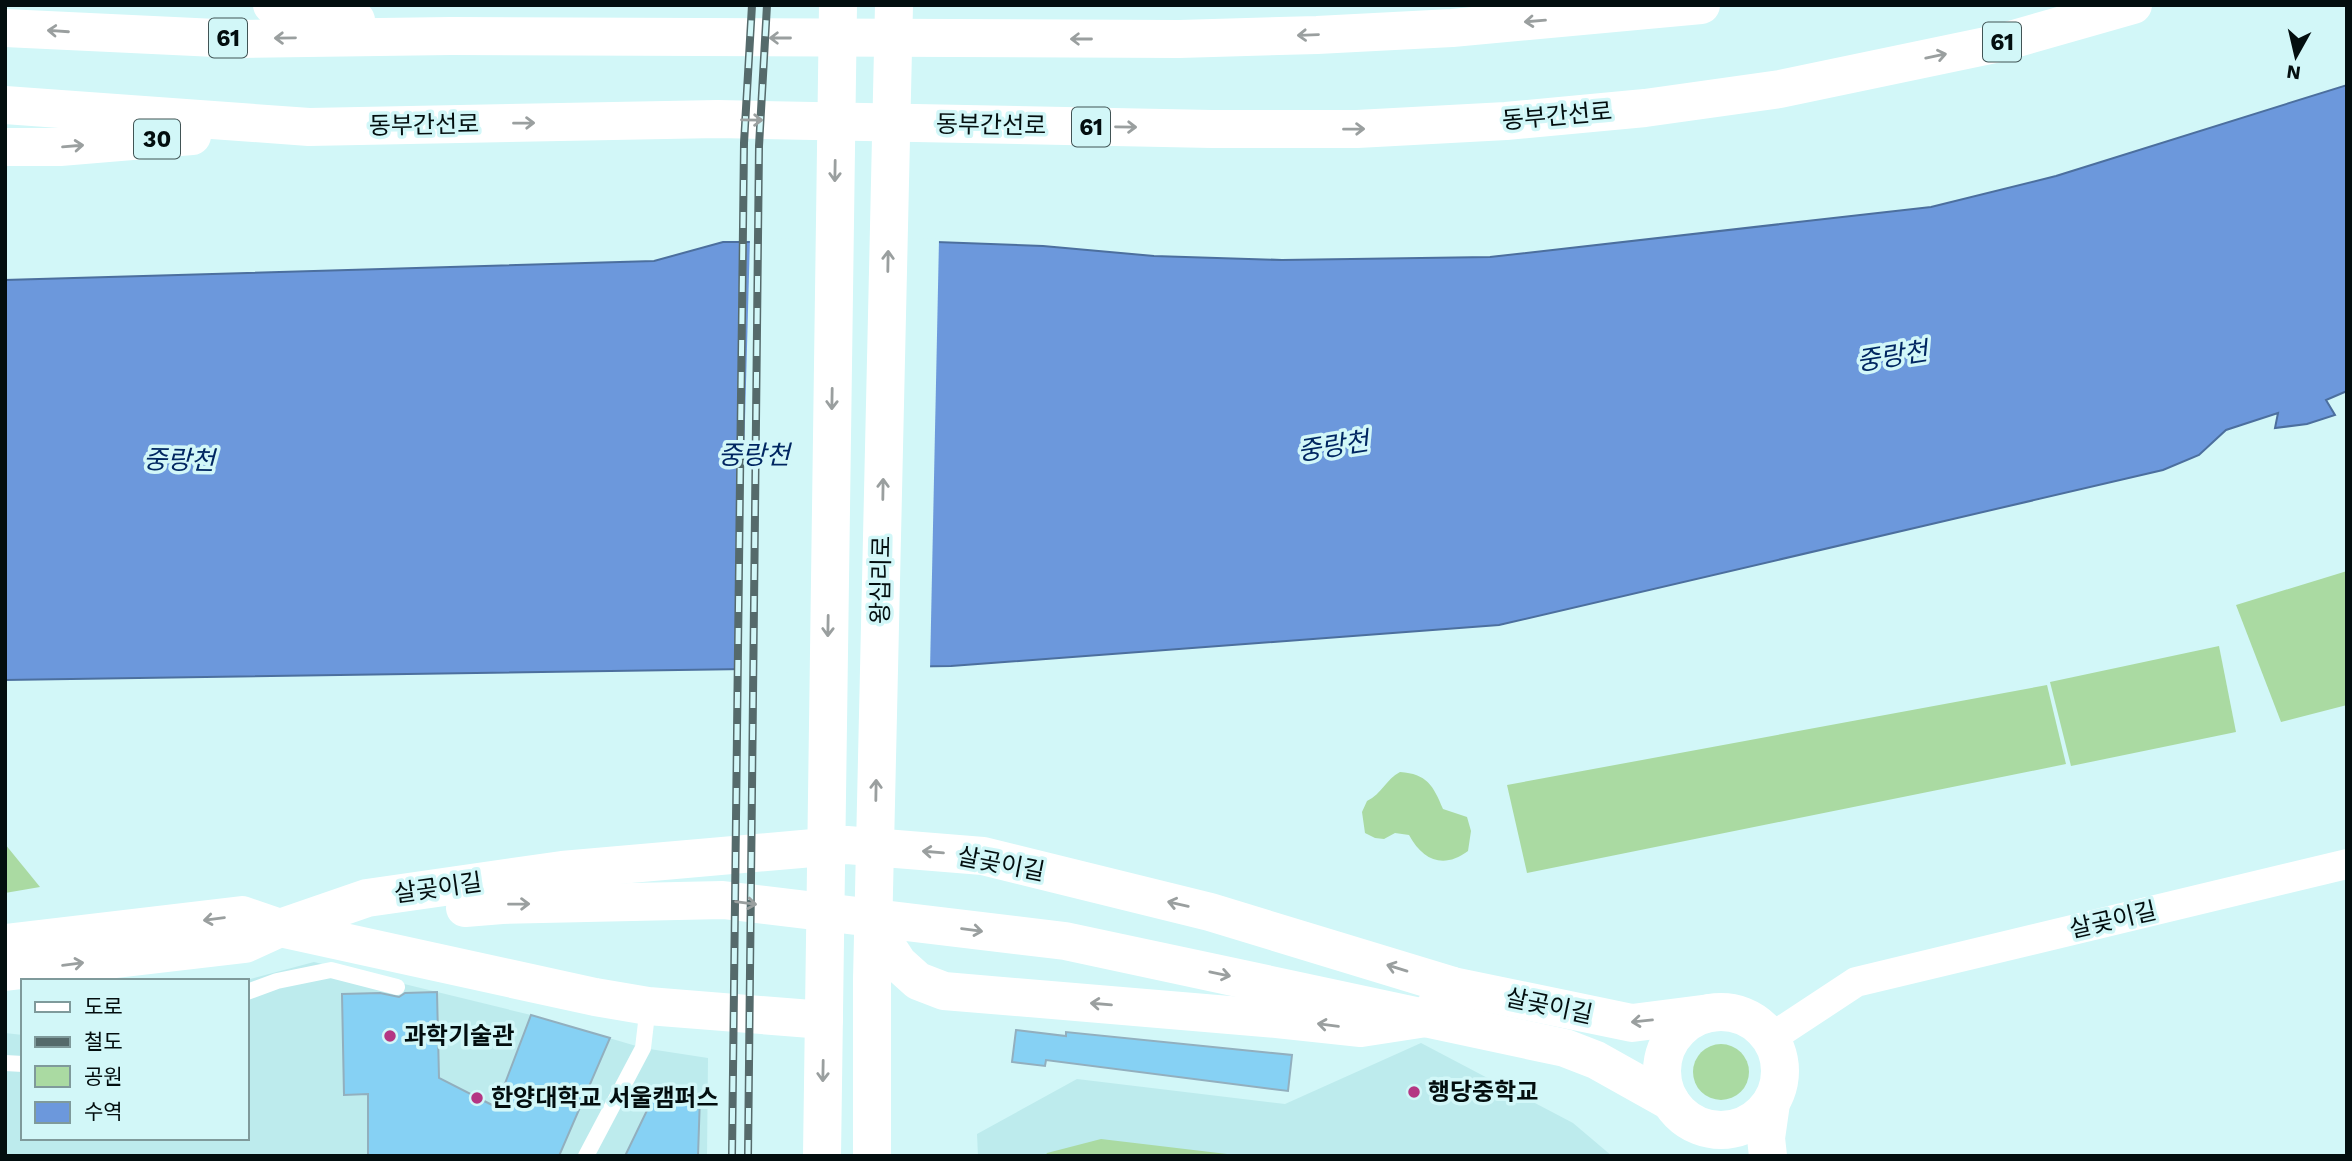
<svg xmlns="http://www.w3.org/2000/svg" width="2352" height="1161" font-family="'Work Sans','Noto Sans KR',sans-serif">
  <rect width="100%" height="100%" fill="#d2f7f8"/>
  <g fill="#bdebed">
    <polygon points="314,962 531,1015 643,1048 708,1058 707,1156 5,1156 5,1033 23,1035 23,1138 247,1138 247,981 243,981"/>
    <polygon points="1421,1043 1573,1123 1612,1156 978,1156 977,1134 1077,1079 1285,1104"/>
  </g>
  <g fill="#aadaa2">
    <polygon points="2347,571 2347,705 2281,722 2236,605"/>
    <polygon points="2219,646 2236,732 2071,766 2050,682"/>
    <polygon points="2047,685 2066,764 1527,873 1507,785"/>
    <path d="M 1400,772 C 1427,774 1433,785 1443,809 L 1467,817 L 1471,831 L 1468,851 C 1444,869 1423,861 1409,835 L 1395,833 L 1384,839 L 1375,838 L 1365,833 L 1362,812 L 1367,801 C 1382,794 1386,779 1400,772 Z"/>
    <polygon points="5,844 40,887 5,893"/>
    <circle cx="1721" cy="1072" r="28"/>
    <polygon points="1101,1139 1244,1156 1045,1156 1047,1153"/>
  </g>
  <polygon fill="#6c98dc" stroke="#4c6f9e" stroke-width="2" points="2347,85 2347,391 2326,400 2335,415 2307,424 2275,428 2278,413 2226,430 2199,455 2163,470 1499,625 951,666 5,680 5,280 654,261 723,242 936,242 1043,246 1154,256 1282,260 1490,257 1931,207 2056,176"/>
  <polygon fill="#d2f7f8" points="750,238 939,239 930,670 738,673"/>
  <g fill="#86d1f4" stroke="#92afbe" stroke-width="2">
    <polygon points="437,992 439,1078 496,1107 531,1015 610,1038 559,1156 368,1156 368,1094 344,1095 342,994 380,993 399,997 405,993"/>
    <polygon points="1016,1030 1066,1036 1066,1032 1292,1055 1288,1091 1046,1060 1045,1066 1012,1062"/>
    <polygon points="674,1093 700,1096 698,1156 625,1156 652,1100"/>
  </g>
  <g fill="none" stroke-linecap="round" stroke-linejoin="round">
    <g stroke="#fff" stroke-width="16">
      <polyline points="247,992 277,981 331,970 397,987"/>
      <polyline points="5,1063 23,1064"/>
      <polyline points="586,1156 643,1048 648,1006"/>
    </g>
    <polyline stroke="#fff" stroke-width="30" points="1771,1038 1856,982 2347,864"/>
    <g stroke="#fff" stroke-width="38">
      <polyline points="465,908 502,905 723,900 1065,941 1565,1048 1596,1060 1671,1102"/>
      <polyline points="280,928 595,997 648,1006 824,1020"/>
      <polyline points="5,943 242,915 280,928 293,926"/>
      <polyline points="5,972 245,944 280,928 367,898 562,870 847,845 983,856 1210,912 1453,986 1632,1023 1710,1013"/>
      <circle cx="1721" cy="1071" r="59"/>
      <polyline points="1768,1156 1766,1138 1771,1103"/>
    </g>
    <g stroke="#fff" stroke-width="38">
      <polyline points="873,925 898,963 918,981 944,991 1277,1019 1361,1028 1426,1018 1453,986"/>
      <polyline points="822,1156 838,5"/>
      <polyline points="872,1156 872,980 894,5"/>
    </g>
    <g stroke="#fff" stroke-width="38">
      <polyline points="272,5 356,20"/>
      <polyline points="5,28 237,39 451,36 1179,39 1317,35 1452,28 1701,5"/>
      <polyline points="5,105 309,127 718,119 1212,129 1357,129 1506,121 1645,108 1780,89 2000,43 2133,5"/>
      <polyline points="5,147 60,147 192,136"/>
    </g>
    <defs>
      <g id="rail">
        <polyline points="732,1156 744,143 752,5"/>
        <polyline points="748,1156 759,146 767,5"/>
      </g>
    </defs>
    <use href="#rail" stroke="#556a6b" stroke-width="8"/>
    <use href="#rail" stroke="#d2f7f8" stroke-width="5" stroke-dasharray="16" stroke-linecap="butt"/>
  </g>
  <defs><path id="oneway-shaft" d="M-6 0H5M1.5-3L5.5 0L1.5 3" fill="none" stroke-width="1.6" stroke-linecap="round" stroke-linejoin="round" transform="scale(1.75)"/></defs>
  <g stroke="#9a9f9f">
    <use href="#oneway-shaft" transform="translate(1535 21) rotate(175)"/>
    <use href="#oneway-shaft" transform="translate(58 31) rotate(-176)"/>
    <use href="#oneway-shaft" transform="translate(1308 35) rotate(178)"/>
    <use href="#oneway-shaft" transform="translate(285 38) rotate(179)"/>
    <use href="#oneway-shaft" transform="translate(780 38) rotate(-180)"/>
    <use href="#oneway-shaft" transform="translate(1081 39) rotate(-180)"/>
    <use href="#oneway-shaft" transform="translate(1936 56) rotate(-12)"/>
    <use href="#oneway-shaft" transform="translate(752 120) rotate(1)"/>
    <use href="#oneway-shaft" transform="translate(524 123) rotate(-1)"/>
    <use href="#oneway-shaft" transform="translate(1126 127) rotate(1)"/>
    <use href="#oneway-shaft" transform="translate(1354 129) rotate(-1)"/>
    <use href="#oneway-shaft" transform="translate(73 146) rotate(-5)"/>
    <use href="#oneway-shaft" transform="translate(835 171) rotate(91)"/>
    <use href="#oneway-shaft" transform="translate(888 261) rotate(-89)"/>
    <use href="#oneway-shaft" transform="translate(832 399) rotate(91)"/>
    <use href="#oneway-shaft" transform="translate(883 489) rotate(-89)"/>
    <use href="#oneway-shaft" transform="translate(828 626) rotate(91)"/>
    <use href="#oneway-shaft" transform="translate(876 790) rotate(-89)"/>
    <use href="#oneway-shaft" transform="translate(933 852) rotate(-175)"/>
    <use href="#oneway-shaft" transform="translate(746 903) rotate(7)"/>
    <use href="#oneway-shaft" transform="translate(519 904) rotate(-1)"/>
    <use href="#oneway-shaft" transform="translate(1178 904) rotate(-167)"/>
    <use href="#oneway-shaft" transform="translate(214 919) rotate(173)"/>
    <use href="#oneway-shaft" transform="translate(972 930) rotate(7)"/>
    <use href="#oneway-shaft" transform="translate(73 964) rotate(-7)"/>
    <use href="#oneway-shaft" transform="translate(1397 968) rotate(-163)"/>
    <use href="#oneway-shaft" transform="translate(1220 974) rotate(12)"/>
    <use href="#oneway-shaft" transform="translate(1101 1004) rotate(-175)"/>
    <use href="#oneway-shaft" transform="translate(1642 1021) rotate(174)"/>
    <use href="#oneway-shaft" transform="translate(1328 1025) rotate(-173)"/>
    <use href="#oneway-shaft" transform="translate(823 1071) rotate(91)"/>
  </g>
  <g fill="#b43683" stroke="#d2f7f8" stroke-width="2.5">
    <circle cx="390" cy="1036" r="7"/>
    <circle cx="1414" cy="1092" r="7"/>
    <circle cx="477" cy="1098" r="7"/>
  </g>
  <g text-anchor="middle" stroke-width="7" stroke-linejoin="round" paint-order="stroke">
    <g fill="#d2f7f8" stroke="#415455" stroke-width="2">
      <rect x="209" y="18.5" width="38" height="39" rx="5"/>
      <rect x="1983" y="22.5" width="38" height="39" rx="5"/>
      <rect x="1072" y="107.5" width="38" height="39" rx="5"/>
      <rect x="134" y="119.5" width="46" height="39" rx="5"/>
    </g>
    <g font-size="23" font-weight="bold" fill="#030e0f">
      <text x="228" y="46">61</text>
      <text x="2002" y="50">61</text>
      <text x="1091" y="135">61</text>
      <text x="157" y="147">30</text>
    </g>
    <g font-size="24" fill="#030e0f" stroke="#d2f7f8">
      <text transform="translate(1557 116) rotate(-5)" y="8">동부간선로</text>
      <text transform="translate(424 125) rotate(-1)" y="8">동부간선로</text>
      <text transform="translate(991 125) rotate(1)" y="8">동부간선로</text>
      <text transform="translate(881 580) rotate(-89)" y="8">왕십리로</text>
      <text transform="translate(1001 864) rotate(11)" y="8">살곶이길</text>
      <text transform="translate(438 888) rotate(-8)" y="8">살곶이길</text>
      <text transform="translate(2113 920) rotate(-13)" y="8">살곶이길</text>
      <text transform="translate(1549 1006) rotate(12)" y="8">살곶이길</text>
    </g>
    <g font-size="24" font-weight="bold" fill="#030e0f" stroke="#d2f7f8" text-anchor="start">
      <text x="404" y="1044">과학기술관</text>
      <text x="1428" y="1100">행당중학교</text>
      <text x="491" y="1106">한양대학교 서울캠퍼스</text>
    </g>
    <g font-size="26" font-style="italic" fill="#002661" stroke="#d2f7f8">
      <text transform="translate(1892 356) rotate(-9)" y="9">중랑천</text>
      <text transform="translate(1333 446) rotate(-9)" y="9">중랑천</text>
      <text x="754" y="464">중랑천</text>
      <text transform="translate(179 460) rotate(1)" y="9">중랑천</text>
    </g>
  </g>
  <rect width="2352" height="1161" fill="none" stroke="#030e0f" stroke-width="14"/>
  <rect x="21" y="979" width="228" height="161" fill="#d2f7f8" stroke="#7f9a9b" stroke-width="2"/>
  <rect x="35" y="1002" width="35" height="10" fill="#ffffff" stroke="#7f9a9b" stroke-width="2"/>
  <text x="84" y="1014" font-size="21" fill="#030e0f">도로</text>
  <rect x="35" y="1037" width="35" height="10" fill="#556a6b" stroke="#7f9a9b" stroke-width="2"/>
  <text x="84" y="1049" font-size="21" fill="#030e0f">철도</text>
  <rect x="35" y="1066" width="35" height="21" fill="#aadaa2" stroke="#7f9a9b" stroke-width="2"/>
  <text x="84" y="1084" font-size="21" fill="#030e0f">공원</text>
  <rect x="35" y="1102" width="35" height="21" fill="#6c98dc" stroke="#7f9a9b" stroke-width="2"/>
  <text x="84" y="1119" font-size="21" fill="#030e0f">수역</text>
  <g transform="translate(2296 56) rotate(188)" stroke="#d2f7f8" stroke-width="5" paint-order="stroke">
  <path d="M0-5L12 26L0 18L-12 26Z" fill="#030e0f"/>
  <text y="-10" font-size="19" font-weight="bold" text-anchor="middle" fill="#030e0f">N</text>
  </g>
</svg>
